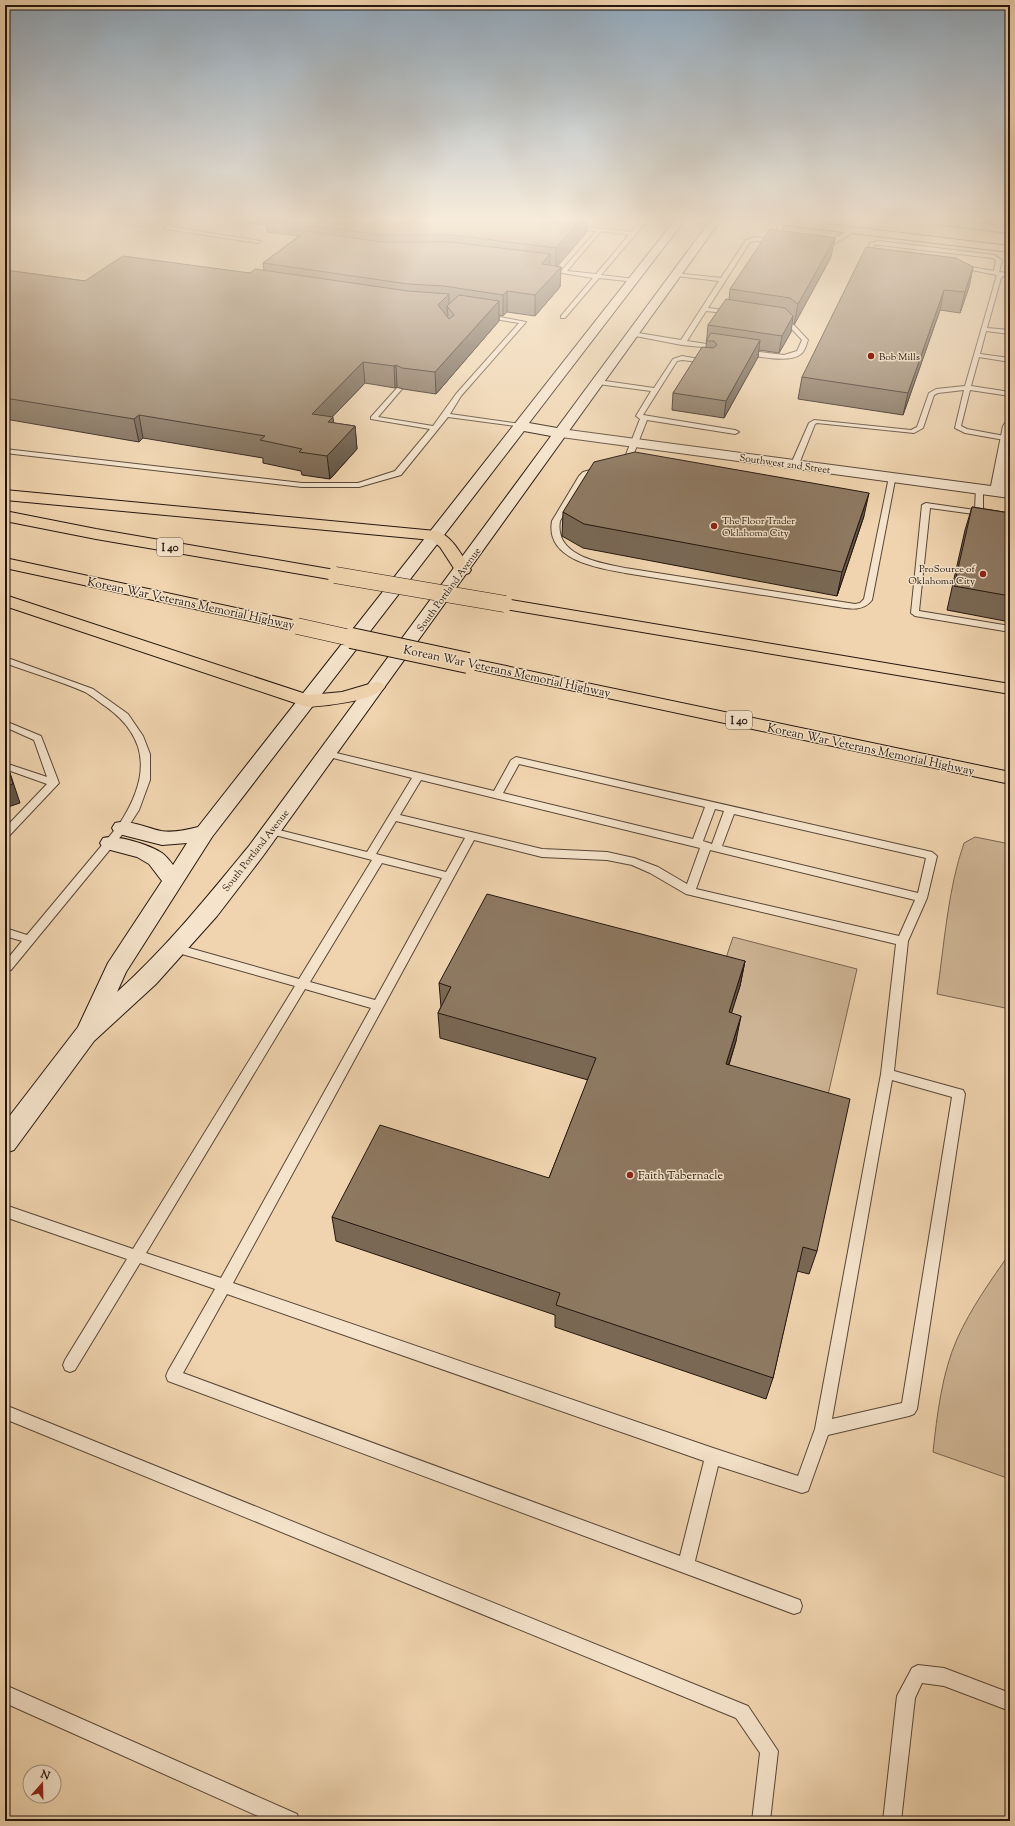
<svg xmlns="http://www.w3.org/2000/svg" width="1015" height="1826" font-family="'Sorts Mill Goudy',serif">
  <rect width="100%" height="100%" fill="#efd4af"/>
  <filter id="stains"><feTurbulence type="fractalNoise" baseFrequency=".005" numOctaves="4"/><feColorMatrix values="0 0 0 0 .2 0 0 0 0 .09 0 0 0 0 .02 0 0 0 .5 -.17"/></filter>
  <radialGradient id="worn" r=".72"><stop offset=".6" stop-color="#630" stop-opacity="0"/><stop offset="1" stop-color="#630" stop-opacity=".3"/></radialGradient>
  <g fill="#cdb494" stroke="#796551">
    <path d="M 975,837 L 1010,844 L 1010,1009 L 937,994 C 944,946 948,888 964,843 Z"/>
    <polygon points="733,937 857,969 828,1095 693,1057"/>
    <path d="M 1010,1253 L 1010,1479 L 933,1452 C 937,1415 942,1373 957,1339 C 971,1308 991,1280 1010,1253 Z"/>
  </g>
  <g fill="none" stroke-linecap="round" stroke-linejoin="round">
    <defs>
      <g id="lane">
        <polygon points="109,221 146,223 150,221 157,221 147,227"/>
        <polygon points="174,221 181,221 172,227 261,241 258,243 165,229 165,227"/>
        <path d="M 641,221 L 647,221 L 601,275 L 634,279 L 637,281 L 636,282 L 599,278 L 565,318 L 561,318 L 561,316 L 593,278 L 544,270 L 547,268 L 562,270 L 596,231 L 572,228 L 570,225 L 632,232 ZM 601,231 L 629,235 L 596,274 L 567,271 Z"/>
        <polygon points="778,221 784,221 780,242 756,241 750,242 708,308 733,311 736,313 735,314 706,311 687,341 720,346 722,347 722,349 682,345 630,335 630,333 632,332 681,340 719,281 676,276 674,275 674,273 721,278 746,240 756,237 776,239"/>
        <polygon points="853,228 855,231 831,246 821,249 818,247"/>
        <polygon points="879,241 994,255 1002,260 999,272 1010,273 1010,277 1003,276 1001,278 987,328 1010,330 1010,334 986,331 980,354 1010,358 1010,362 979,357 971,386 1010,392 1010,396 970,390 961,426 967,429 1010,437 1010,441 965,433 955,428 964,390 938,393 934,395 923,428 914,433 817,423 815,424 799,464 792,466 791,464 809,423 814,420 911,430 917,427 929,393 936,389 965,386 997,275 956,267 959,265 994,271 996,261 993,258 879,245 874,245 871,253 876,255 876,257 866,255 870,243"/>
        <polygon points="484,314 526,322 461,396 450,414 521,424 524,426 523,427 448,417 401,475 359,487 302,487 5,453 5,449 302,483 358,483 395,471 430,429 371,419 371,417 397,388 402,389 378,417 433,426 456,394 519,323 482,317 481,316"/>
        <path d="M 779,318 L 793,324 L 808,340 C 806,345 805,351 801,354 C 789,364 755,356 741,353 L 741,351 L 743,350 L 784,355 L 797,351 L 802,340 L 789,326 L 777,321 L 776,320 Z"/>
        <polygon points="682,356 711,361 708,363 682,360 677,361 643,415 735,430 739,432 735,434 647,420 631,461 624,465 618,465 618,461 624,460 625,457 640,419 636,416 651,391 598,384 595,382 598,380 654,388 673,359"/>
        <path d="M 601,467 L 604,467 L 604,471 L 589,476 L 585,479 L 560,521 C 554,556 600,563 625,568 L 855,604 L 860,603 L 864,599 L 889,477 L 896,475 L 872,600 C 862,613 847,608 832,606 L 625,573 C 598,568 545,560 552,521 L 579,476 L 583,472 Z"/>
        <polygon points="976,487 983,489 983,511 1010,515 1010,519 930,508 919,611 1010,626 1010,632 915,616 911,613 922,505 926,503 975,510"/>
        <path d="M 5,657 L 93,689 L 128,714 L 143,736 L 150,754 L 150,780 L 139,810 L 126,830 L 11,970 L 5,971 L 5,962 L 22,941 L 5,936 L 5,928 L 27,935 L 118,826 C 148,781 153,740 105,706 C 99,702 92,696 85,692 C 60,681 32,673 5,663 Z"/>
        <polygon points="5,721 41,736 59,783 9,836 5,838 5,828 47,784 5,769 5,763 47,777 34,740 5,727"/>
        <path d="M 328,751 L 494,791 L 511,760 L 516,757 L 932,852 L 937,856 L 927,898 L 908,941 L 894,1071 L 959,1089 L 963,1090 L 965,1094 L 917,1409 L 914,1414 L 909,1416 L 828,1435 L 808,1491 L 802,1493 L 718,1466 L 695,1561 L 800,1600 L 802,1606 L 800,1612 L 794,1614 L 168,1381 L 166,1376 L 168,1371 L 215,1289 L 140,1263 L 75,1370 L 70,1372 L 65,1370 L 63,1365 L 65,1360 L 127,1259 L 5,1217 L 5,1205 L 133,1249 L 295,986 L 171,951 L 169,948 L 171,945 L 175,944 L 299,979 L 372,860 L 271,834 L 266,831 L 271,828 L 367,852 L 412,778 L 325,756 L 323,754 ZM 519,764 L 705,807 L 693,839 L 503,793 ZM 421,780 L 700,848 L 687,884 L 658,867 L 634,858 L 607,852 L 542,849 L 400,815 ZM 715,809 L 724,811 L 712,844 L 703,841 ZM 734,814 L 926,858 L 918,893 L 722,846 ZM 396,821 L 465,838 L 446,872 L 376,854 ZM 474,840 L 542,857 L 607,860 L 632,865 L 650,873 L 686,894 L 896,944 L 881,1074 L 815,1429 L 798,1476 L 713,1448 L 233,1283 ZM 710,850 L 915,900 L 899,936 L 696,889 ZM 382,863 L 442,878 L 375,1000 L 310,982 ZM 305,989 L 371,1008 L 221,1278 L 146,1253 ZM 892,1080 L 952,1097 L 902,1403 L 832,1419 ZM 227,1294 L 704,1461 L 680,1556 L 183,1373 Z"/>
        <polygon points="5,1405 748,1706 778,1751 770,1821 752,1821 760,1753 736,1718 5,1419"/>
        <polygon points="918,1665 944,1668 1010,1693 1010,1711 944,1686 922,1683 915,1698 901,1821 883,1821 897,1696 912,1668"/>
        <polygon points="5,1685 297,1814 299,1821 269,1821 5,1703"/>
      </g>
      <polygon id="street" points="1010,422 1010,466 1006,488 1010,488 1010,498 561,437 556,436 554,433 556,430 561,429 991,486 1003,426 1005,423"/>
      <path id="secondary" d="M 674,221 L 684,221 L 529,423 L 557,428 L 710,221 L 720,221 L 263,856 L 217,916 L 156,984 L 94,1041 L 14,1150 L 5,1153 L 5,1122 L 78,1027 L 108,963 L 162,881 L 149,864 L 137,857 L 103,848 L 100,843 L 103,838 C 116,834 150,845 162,853 C 166,856 170,861 173,865 L 187,843 L 162,845 L 115,833 L 112,828 L 115,823 C 129,819 146,828 161,831 C 173,833 186,830 198,827 ZM 524,431 L 551,436 L 249,846 C 207,897 166,948 117,992 L 126,972 L 212,837 Z"/>
      <g id="primary">
        <polygon points="771,221 802,221 1010,246 1010,252 776,224"/>
        <polygon points="929,221 960,221 1010,227 1010,233 934,224"/>
      </g>
      <g id="highway">
        <path d="M 5,490 L 436,531 C 453,536 462,556 471,570 L 469,573 L 463,575 L 457,573 L 440,547 L 432,540 L 5,500 Z"/>
        <polygon points="5,511 96,529 335,570 341,572 343,575 341,578 335,580 96,539 5,521"/>
        <polygon points="5,558 297,621 303,622 306,626 303,630 297,631 5,568"/>
        <path d="M 5,595 L 309,695 L 342,692 L 376,682 L 382,683 L 385,687 C 375,701 324,706 307,707 L 5,606 Z"/>
        <polygon points="505,599 1010,684 1010,694 499,608 497,604 499,600"/>
        <polygon points="468,658 1010,772 1010,784 462,667 459,663 462,659"/>
      </g>
    </defs>
    <use href="#lane" stroke="#584636" stroke-width="2"/>
    <use href="#street" stroke="#584636" stroke-width="2"/>
    <use href="#secondary" stroke="#25160e" stroke-width="2"/>
    <use href="#primary" stroke="#25160e" stroke-width="2"/>
    <use href="#highway" stroke="#25160e" stroke-width="2"/>
    <use href="#lane" fill="#f5e3cb" fill-rule="evenodd"/>
    <use href="#street" fill="#f5e3cb" fill-rule="evenodd"/>
    <use href="#secondary" fill="#f5e3cb" fill-rule="evenodd"/>
    <use href="#primary" fill="#efd4af" fill-rule="evenodd"/>
    <use href="#highway" fill="#efd4af" fill-rule="evenodd"/>
    <defs>
      <g id="highway-bridge-far1">
        <polyline points="335,575 505,604"/>
        <polyline points="297,626 355,639"/>
      </g>
      <polyline id="highway-bridge" points="351,638 468,663"/>
    </defs>
    <use href="#highway-bridge-far1" stroke="#25160e" stroke-width="17" stroke-linecap="butt"/>
    <use href="#highway-bridge" stroke="#25160e" stroke-width="22" stroke-linecap="butt"/>
    <use href="#highway-bridge-far1" stroke="#efd4af" stroke-width="16"/>
    <use href="#highway-bridge" stroke="#efd4af" stroke-width="20"/>
  </g>
  <g fill="#7a6854" stroke="#25160e">
    <polygon points="235,221 587,221 587,232 557,266 561,267 560,287 535,316 507,312 503,316 499,315 499,321 436,394 403,389 397,387 395,388 365,383 332,417 334,423 355,426 357,449 330,479 302,475 301,471 263,463 263,458 143,438 139,442 5,419 5,270 85,281 250,273 264,270 263,263 299,236 267,232 266,225"/>
    <polygon points="831,257 794,325 792,323 791,332 779,353 759,350 758,357 724,418 672,410 673,393 706,347 708,325 729,300 730,289"/>
    <polygon points="973,267 969,287 960,313 940,310 903,415 798,399 802,377"/>
    <polygon points="972,507 1010,513 1010,622 947,610 965,530"/>
    <polygon points="563,512 864,516 837,596 583,548 562,536"/>
    <polygon points="745,961 740,986 731,1013 736,1041 729,1065 817,1251 809,1274 797,1271 773,1378 766,1399 555,1327 555,1315 336,1241 332,1217 549,1178 588,1080 440,1038 438,1013 441,1007 439,983"/>
  </g>
  <g fill="#635545" stroke="#25160e">
    <polygon points="580,221 587,221 587,232 556,268 556,248"/>
    <polygon points="835,238 831,257 794,325 798,304"/>
    <polygon points="550,254 550,274 542,264"/>
    <polygon points="561,267 560,287 535,316 535,295"/>
    <polygon points="973,267 969,287 960,313 965,292"/>
    <polygon points="944,290 940,310 903,415 908,393"/>
    <polygon points="507,291 507,312 503,316 503,295"/>
    <polygon points="449,294 449,309 447,306 448,316 438,326 438,305"/>
    <polygon points="499,301 499,321 436,394 435,372"/>
    <polygon points="793,316 791,332 779,353 782,336"/>
    <polygon points="760,340 758,357 724,418 726,401"/>
    <polygon points="363,362 365,383 314,436 312,414"/>
    <polygon points="396,365 397,387 395,388 394,366"/>
    <polygon points="139,415 143,438 139,442 134,419"/>
    <polygon points="333,417 335,440 328,422"/>
    <polygon points="355,426 357,449 330,479 327,456"/>
    <polygon points="869,493 864,516 837,596 842,572"/>
    <polygon points="5,758 20,803 5,808"/>
    <polygon points="745,961 740,986 724,1037 729,1012"/>
    <polygon points="741,1016 736,1041 721,1089 726,1064"/>
  </g>
  <g fill="#8e7962" stroke="#25160e">
    <polygon points="320,221 580,221 556,248 451,235 382,235 313,226"/>
    <polygon points="770,229 835,238 798,304 790,298 730,289"/>
    <polygon points="307,231 381,242 450,242 550,254 542,264 561,267 535,295 507,291 503,295 444,286 408,284 263,263"/>
    <polygon points="866,247 956,258 973,267 965,292 944,290 908,393 802,377"/>
    <polygon points="123,256 250,273 255,269 408,291 449,294 438,305 449,319 454,315 447,306 459,295 499,301 435,372 402,368 396,365 394,366 363,362 312,414 333,417 328,422 355,426 327,456 299,452 302,449 260,440 265,436 139,415 134,419 5,398 5,270 85,281"/>
    <polygon points="726,299 785,308 793,316 782,336 708,325"/>
    <polygon points="711,333 760,340 726,401 673,393 702,347 713,348 717,345 714,341 706,341"/>
    <polygon points="635,452 869,493 842,572 584,524 563,512 594,462"/>
    <polygon points="972,507 1010,513 1010,596 954,586"/>
    <polygon points="5,759 13,784 5,786"/>
    <polygon points="487,894 745,961 729,1012 741,1016 726,1064 850,1099 817,1251 803,1247 773,1378 556,1305 560,1293 332,1217 380,1125 549,1178 596,1058 438,1013 451,987 439,983"/>
  </g>
  <linearGradient id="sky" x2="0" y2="1"><stop stop-color="#8fa7bb"/><stop offset="0.46" stop-color="#f8ecdb"/><stop offset="1" stop-color="#f8ecdb" stop-opacity="0"/></linearGradient>
  <rect width="1015" height="477" fill="url(#sky)"/>
  <g fill="#8f2418" stroke="#f5e3cb" stroke-width="1.5">
    <circle cx="871" cy="356" r="4"/>
    <circle cx="714" cy="526" r="4"/>
    <circle cx="983" cy="574" r="4"/>
    <circle cx="630" cy="1175" r="4"/>
  </g>
  <g text-anchor="middle" stroke-width="3" stroke-linejoin="round" paint-order="stroke">
    <g font-size="10" fill="#25160e" stroke="#f5e3cb" text-anchor="start">
      <text x="879" y="360">Bob Mills</text>
      <text x="722" y="524">The Floor Trader<tspan x="722" dy="12">Oklahoma City</tspan></text>
      <text x="975" y="572" text-anchor="end">ProSource of<tspan x="975" dy="12">Oklahoma City</tspan></text>
    </g>
    <g font-size="10" fill="#25160e" stroke="#f5e3cb">
      <text transform="translate(785 463) rotate(8)" y="4">Southwest 2nd Street</text>
      <text transform="translate(448 589) rotate(-54)" y="4">South Portland Avenue</text>
      <text transform="translate(255 850) rotate(-52)" y="4">South Portland Avenue</text>
    </g>
    <g fill="#f5e3cb" stroke="#635447" stroke-width="1">
      <rect x="157" y="538" width="26" height="18" rx="3"/>
      <rect x="726" y="711" width="26" height="18" rx="3"/>
    </g>
    <g font-size="11" font-weight="bold" fill="#25160e">
      <text x="170" y="551">I 40</text>
      <text x="739" y="724">I 40</text>
    </g>
    <g font-size="12" fill="#25160e" stroke="#f5e3cb">
      <text transform="translate(191 603) rotate(12)" y="4">Korean War Veterans Memorial Highway</text>
      <text transform="translate(507 671) rotate(12)" y="4">Korean War Veterans Memorial Highway</text>
      <text transform="translate(871 749) rotate(12)" y="4">Korean War Veterans Memorial Highway</text>
    </g>
    <g font-size="12" fill="#25160e" stroke="#f5e3cb" text-anchor="start">
      <text x="638" y="1179">Faith Tabernacle</text>
    </g>
  </g>
  <rect width="1015" height="1826" fill="none" stroke="#efd4af" stroke-width="20"/>
  <rect x="6" y="6" width="1003" height="1814" fill="none" stroke="#25160e" stroke-width="2"/>
  <rect x="10" y="10" width="995" height="1806" fill="none" stroke="#25160e"/>
  <g transform="translate(42 1784) rotate(20)"><circle r="19" fill="#f5e3cb" stroke="#a2917f"/>
  <path d="M0-3L7 15L0 10L-7 15Z" fill="#8f2418"/>
  <text y="-6" font-size="11" font-weight="bold" text-anchor="middle" fill="#25160e">N</text>
  </g>
  <rect width="100%" height="100%" filter="url(#stains)"/>
  <rect width="100%" height="100%" fill="url(#worn)"/>
</svg>
